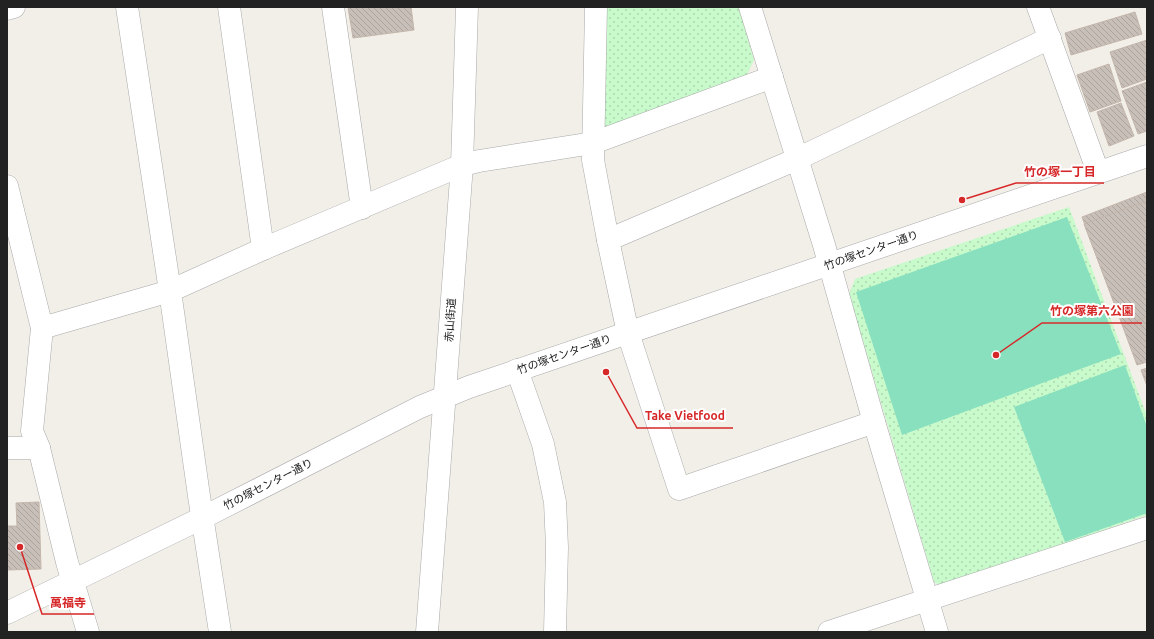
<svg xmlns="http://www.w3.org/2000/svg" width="1154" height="639" font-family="Ubuntu,'Noto Sans JP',sans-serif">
  <defs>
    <pattern id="park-dots" width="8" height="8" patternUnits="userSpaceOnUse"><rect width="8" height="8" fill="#c8facc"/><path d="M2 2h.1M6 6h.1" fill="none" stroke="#acd6af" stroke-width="1.8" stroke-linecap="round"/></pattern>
    <pattern id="building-back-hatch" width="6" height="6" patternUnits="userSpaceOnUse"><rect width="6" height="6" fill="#c7bfb8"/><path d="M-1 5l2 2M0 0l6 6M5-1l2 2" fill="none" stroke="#aba49e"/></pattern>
  </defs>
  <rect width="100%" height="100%" fill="#f2efe9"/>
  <g fill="url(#park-dots)">
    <polygon points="602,7 739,7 754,60 745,79 612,132 600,123"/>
    <polygon points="1069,207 1147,416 1147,515 942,586 934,582 849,294 855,279"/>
  </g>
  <g fill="#88e0be">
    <polygon points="1067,217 1121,354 902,435 856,292"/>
    <polygon points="1125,365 1147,427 1147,513 1065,542 1014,407"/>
  </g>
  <g fill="url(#building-back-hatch)" stroke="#c4b6ab">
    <polygon points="348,7 411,7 414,30 353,38"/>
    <polygon points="1135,12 1142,34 1071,55 1065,33"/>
    <polygon points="1147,40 1147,79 1122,88 1110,52"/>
    <polygon points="1109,64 1121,101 1090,112 1077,75"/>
    <polygon points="1147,82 1147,131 1138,134 1122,91"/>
    <polygon points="1121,103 1134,136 1109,146 1097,112"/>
    <polygon points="1147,192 1147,362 1137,365 1082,217"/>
    <polygon points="1147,201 1147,317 1123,326 1084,224"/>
    <polygon points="1147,368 1147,386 1141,370"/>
    <polygon points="39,502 41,569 7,570 7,526 17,526 16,503"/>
  </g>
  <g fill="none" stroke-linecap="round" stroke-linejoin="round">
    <defs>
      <g id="minor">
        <polyline points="127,7 170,291 199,496 220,632"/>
        <polyline points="229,7 263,249"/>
        <polyline points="333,7 362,208"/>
        <polyline points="596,7 593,160 608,240 628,333 679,489 874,422"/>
        <polyline points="750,7 824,245 874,422 937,632"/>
        <polyline points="1038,7 1098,172"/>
        <polyline points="7,9 14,7"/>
        <polyline points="7,186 42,328 32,431 39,448 67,562 88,632"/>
        <polyline points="608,240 797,159 1050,38"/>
        <polyline points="42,328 170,291 263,249 462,165 479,161 593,143 772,77"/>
        <polyline points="517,370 543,444 555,502 557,547 555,632"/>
        <polyline points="7,448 39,448"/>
        <polyline points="7,613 202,518 420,407 469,387 1147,156"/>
        <polyline points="427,632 462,165 467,7"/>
        <polyline points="829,632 1147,528"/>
      </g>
    </defs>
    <use href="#minor" stroke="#a9a9a9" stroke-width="23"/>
    <use href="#minor" stroke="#fff" stroke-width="22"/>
  </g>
  <g text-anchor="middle" stroke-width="4" stroke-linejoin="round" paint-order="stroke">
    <g font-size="11" fill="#222" stroke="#fff">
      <text transform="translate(871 250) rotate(-19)" y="4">竹の塚センター通り</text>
      <text transform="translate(450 320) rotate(-86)" y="4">赤山街道</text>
      <text transform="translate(564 354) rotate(-19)" y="4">竹の塚センター通り</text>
      <text transform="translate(268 484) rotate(-27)" y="4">竹の塚センター通り</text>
    </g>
  </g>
  <path fill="none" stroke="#d62828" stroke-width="1.5" d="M962 200L1016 183H1104M996 355L1042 323H1142M606 372L637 428H733M20 547L42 614H94"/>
  <g fill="#d62828" stroke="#fff" stroke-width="1.5">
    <circle cx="962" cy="200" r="4"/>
    <circle cx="996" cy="355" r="4"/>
    <circle cx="606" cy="372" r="4"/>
    <circle cx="20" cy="547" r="4"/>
  </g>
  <g font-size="12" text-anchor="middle" font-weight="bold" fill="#d62828" stroke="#fff" stroke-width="4" stroke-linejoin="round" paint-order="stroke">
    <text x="1060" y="176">竹の塚一丁目</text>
    <text x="1092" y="315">竹の塚第六公園</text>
    <text x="685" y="420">Take Vietfood</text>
    <text x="68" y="607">萬福寺</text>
  </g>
  <rect width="1154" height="639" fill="none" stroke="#222222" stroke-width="16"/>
</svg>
